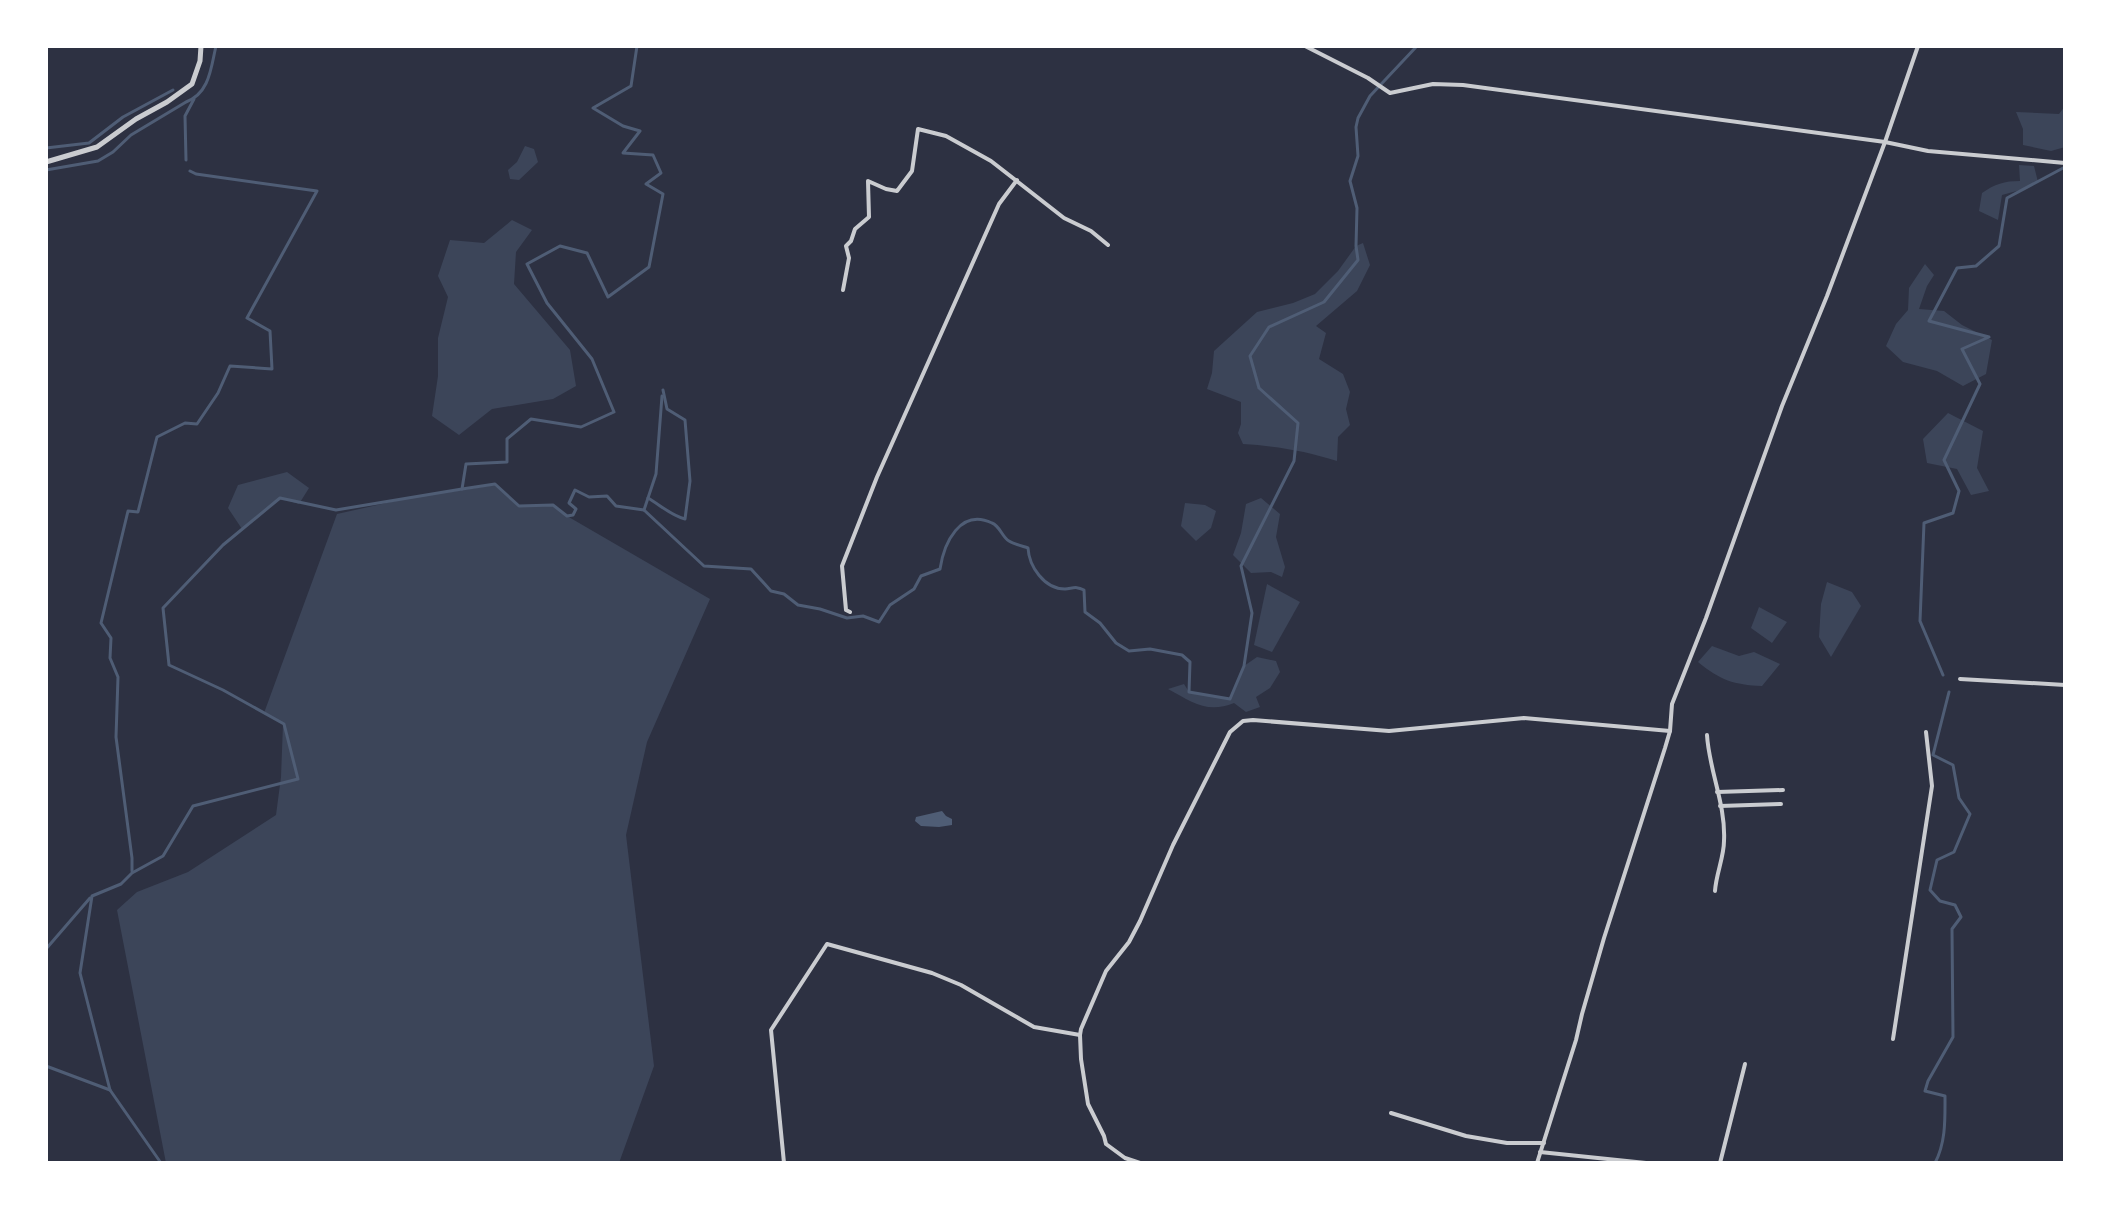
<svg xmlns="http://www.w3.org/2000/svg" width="2111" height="1209" font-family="Merriweather,serif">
  <rect width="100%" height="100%" fill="#2d3142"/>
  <g fill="#3c4559">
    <polygon points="2065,106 2065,147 2051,151 2023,145 2023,129 2016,112 2059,114"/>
    <polygon points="525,146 534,149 538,162 519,180 510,179 508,170 517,162"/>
    <path d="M 2019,165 L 2034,166 L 2038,182 L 2024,189 L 2002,195 L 1998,220 L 1979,211 L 1982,193 C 1995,184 2004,181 2020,181 Z"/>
    <polygon points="512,220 532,230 516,252 514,284 570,350 576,386 553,399 492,409 459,435 432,416 438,376 438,338 448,297 438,276 450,240 484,243"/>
    <path d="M 1363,243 L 1370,265 L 1357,291 L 1316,326 L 1326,333 L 1319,359 L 1343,374 L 1350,392 L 1346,409 L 1350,425 L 1338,437 L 1337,461 C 1306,451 1276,446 1243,444 L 1238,433 L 1241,424 L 1241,402 L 1207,389 L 1212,373 L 1214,351 L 1257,312 L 1293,303 L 1315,294 L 1338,271 L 1356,246 Z"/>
    <polygon points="1925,264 1934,275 1927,286 1919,309 1944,311 1962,325 1992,340 1986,374 1963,386 1937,371 1903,362 1886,346 1896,324 1908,310 1909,288"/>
    <polygon points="1948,413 1983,431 1977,468 1989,491 1971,495 1957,469 1927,463 1923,439"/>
    <polygon points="287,472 309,488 299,504 280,498 242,529 228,508 238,485"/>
    <polygon points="495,485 519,506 553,505 567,516 710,599 647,742 626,835 654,1066 619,1163 166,1163 117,910 137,892 188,872 276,815 281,777 283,724 264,713 337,514 404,499"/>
    <polygon points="1261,498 1280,514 1276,537 1285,567 1282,577 1271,572 1251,573 1233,555 1241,533 1246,504"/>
    <polygon points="1185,503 1205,505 1216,511 1211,528 1196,541 1181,526"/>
    <polygon points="1827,582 1852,592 1861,606 1831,657 1819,637 1821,604"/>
    <polygon points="1267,584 1300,602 1272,652 1254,645"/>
    <polygon points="1759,607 1787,622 1772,643 1751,628"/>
    <path d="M 1712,646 L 1739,656 L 1754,652 L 1780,664 L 1762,686 C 1734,685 1720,680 1698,662 Z"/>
    <path d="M 1257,657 L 1276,661 L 1280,672 L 1270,688 L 1256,697 L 1260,707 L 1246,712 L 1234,703 C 1207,714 1192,702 1168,689 L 1184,684 L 1189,692 L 1230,699 L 1244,666 Z"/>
  </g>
  <polygon fill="#4f5d75" points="942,811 946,816 952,819 952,825 939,827 921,826 915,821 916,817"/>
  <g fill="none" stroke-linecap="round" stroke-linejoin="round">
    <g stroke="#4f5d75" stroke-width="3">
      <polyline points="46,148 89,143 123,117 173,90"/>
      <polyline points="186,160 185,116 194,99"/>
      <path d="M 46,170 L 98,161 L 113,152 L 131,135 L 186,102 C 210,93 211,67 216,46"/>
      <path d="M 462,489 L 495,484 L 519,506 L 553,505 L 567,516 L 573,515 L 576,509 L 569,503 L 575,490 L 589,497 L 607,496 L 616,506 L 644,510 L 704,566 L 751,569 L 771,591 L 784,594 L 798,605 L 820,609 L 847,618 L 863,616 L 879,622 L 890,605 L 914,589 L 921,576 L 940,569 C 944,543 960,508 992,523 C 1000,526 1002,537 1009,541 C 1014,544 1022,546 1028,548 C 1029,566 1044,589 1065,589 C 1074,588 1076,586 1084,590 L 1085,612 L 1100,623 L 1116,643 L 1129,651 L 1150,649 L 1182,655 L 1190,662 L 1189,692 L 1230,699 L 1244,666 L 1252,613 L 1241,566 L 1294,461 L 1298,423 L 1259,388 L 1250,356 L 1269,327 L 1324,302 L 1358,260 L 1356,246 L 1357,208 L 1350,181 L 1358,156 L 1356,127 L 1358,118 L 1370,96 L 1417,46"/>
      <path d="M 648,498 C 660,505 672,516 685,519 L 690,481 L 685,420 L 667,409 L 663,390"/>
      <polyline points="644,510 656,474 662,396"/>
      <polyline points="1943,675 1920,621 1924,523 1953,513 1959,491 1944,460 1980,384 1962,349 1989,337 1929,321 1957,268 1976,266 1999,246 2007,198 2065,167"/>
      <polyline points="132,871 132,858 116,737 118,677 110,658 111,638 101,623 128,511 138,512 157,437 185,423 197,424 218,393 230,366 272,369 270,331 247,318 317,191 196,174 190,171"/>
      <polyline points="46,949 90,898"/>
      <polyline points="46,1066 110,1090"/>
      <polyline points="161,1163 110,1090 80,973 92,896 121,884 132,873 163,856 193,806 298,779 284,724 223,690 169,665 163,608 223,545 280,498 336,510 462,489 466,464 507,462 507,439 531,419 581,427 614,412 592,359 547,303 527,264 560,246 587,253 608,297 649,267 663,194 646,184 661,173 653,155 623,153 640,131 623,126 593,108 631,86 637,46"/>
      <path d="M 1935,1163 C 1946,1142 1945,1119 1945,1096 L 1925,1091 L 1928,1081 L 1953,1037 L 1952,929 L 1961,917 L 1955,905 L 1940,901 L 1930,890 L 1937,860 L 1954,852 L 1970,814 L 1959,798 L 1953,765 L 1933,755 L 1949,692"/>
    </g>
    <g stroke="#caccd0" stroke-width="4">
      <polyline points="1305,46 1368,78 1390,93 1433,84 1463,85 1885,142 1928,151 2065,163"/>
      <polyline points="843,290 849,258 846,246 851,241 855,229 869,217 868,181 886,189 897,191 912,171 918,129 946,136 991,161 1064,218 1091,231 1108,245"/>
      <polyline points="850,612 846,610 842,566 877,477 999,204 1017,180"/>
      <polyline points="1960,679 2065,685"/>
      <path d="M 1707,735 C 1709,770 1726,805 1724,841 C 1724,857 1716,874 1715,891"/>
      <polyline points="1717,792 1783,790"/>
      <polyline points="1720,806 1781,804"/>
      <polyline points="1893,1039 1932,786 1926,732"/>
      <polyline points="1391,1113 1466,1136 1507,1143 1544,1143"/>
      <polyline points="1540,1152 1646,1163"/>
      <polyline points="784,1163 771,1030 827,944 932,973 961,985 1034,1027 1080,1035"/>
      <polyline points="1140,1163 1125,1158 1106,1144 1104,1136 1088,1104 1081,1059 1080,1035 1081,1029 1106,971 1129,942 1140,921 1173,845 1230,732 1243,721 1253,720 1389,731 1524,718 1670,731"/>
      <polyline points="1537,1163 1576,1040 1582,1014 1604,938 1665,748 1670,731 1672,704 1706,618 1782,406 1827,296 1885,142 1918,46"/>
      <polyline points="1720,1163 1745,1064"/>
    </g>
    <polyline stroke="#caccd0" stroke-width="5" points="46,162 97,147 136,119 167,102 192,84 200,61 201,46"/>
  </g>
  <rect width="2111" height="1209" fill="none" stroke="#ffffff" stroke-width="96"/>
</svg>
